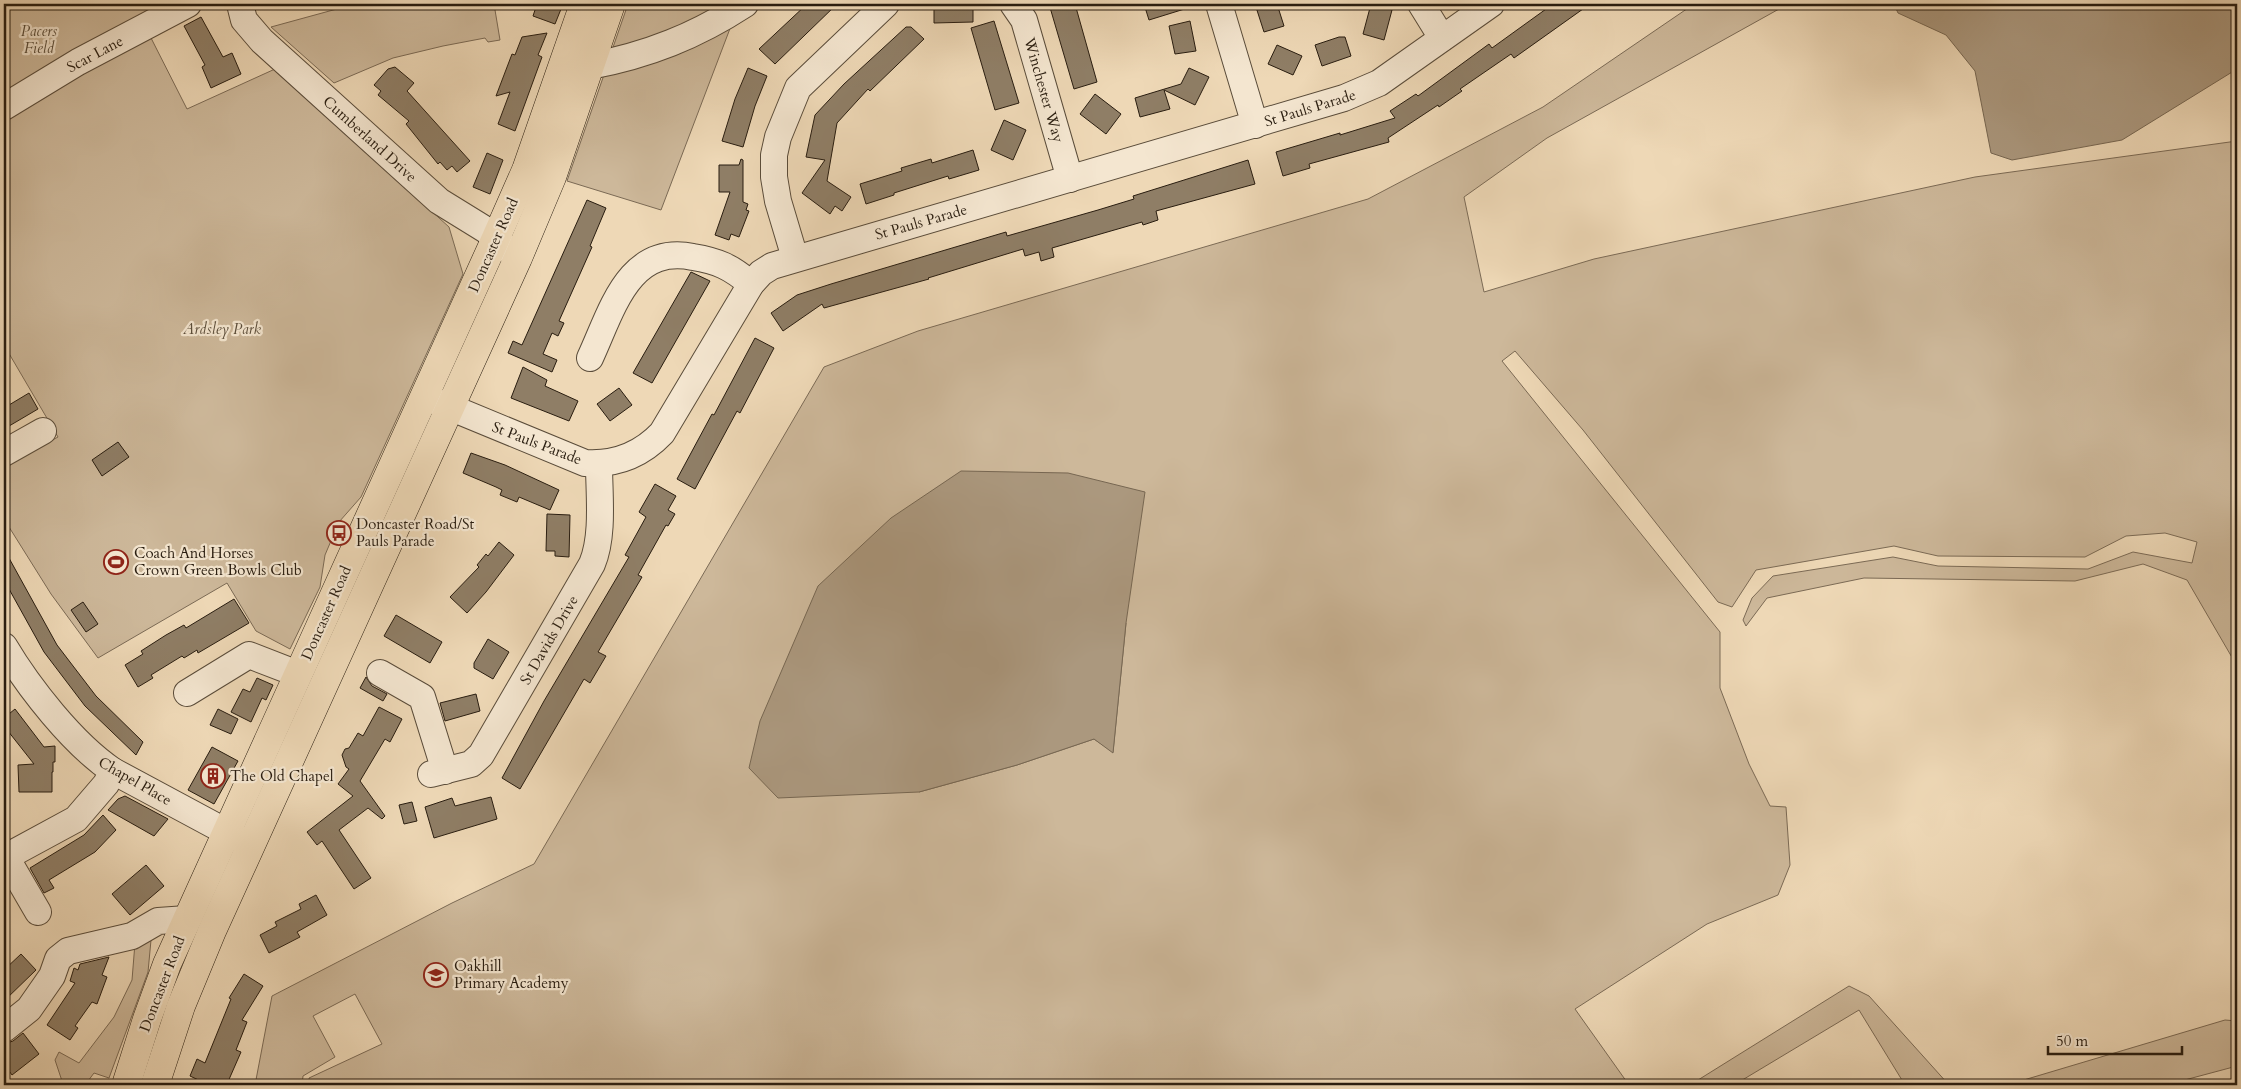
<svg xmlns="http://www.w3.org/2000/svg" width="2241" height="1089" font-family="Cardo,serif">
  <rect width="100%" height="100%" fill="#eed8b6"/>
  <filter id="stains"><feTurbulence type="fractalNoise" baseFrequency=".004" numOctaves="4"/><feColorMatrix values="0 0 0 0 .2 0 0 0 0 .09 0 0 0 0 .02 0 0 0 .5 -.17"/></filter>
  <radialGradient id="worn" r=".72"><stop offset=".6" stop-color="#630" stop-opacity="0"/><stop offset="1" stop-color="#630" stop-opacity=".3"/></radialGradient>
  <g fill="#cdb89a" stroke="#7b6a55" fill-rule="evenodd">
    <polygon points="4,4 151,4 141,25 4,105"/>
    <polygon points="355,4 494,4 500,40 488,42 485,38 443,46 393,58 334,83 271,27"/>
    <polygon points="628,4 734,4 610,56"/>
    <path d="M 1694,4 L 1788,4 L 1547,138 L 1464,197 L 1484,292 L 1594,259 L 1975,177 L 2237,141 L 2237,666 L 2187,580 L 2143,564 L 2075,581 L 1864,578 L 1767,598 L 1746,626 L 1743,620 L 1752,598 L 1773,576 L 1893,557 L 1938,566 L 2088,569 L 2133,552 L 2192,563 L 2197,542 L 2165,533 L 2126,536 L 2085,557 L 1938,556 L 1894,546 L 1756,570 L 1732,607 L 1718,602 L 1583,430 L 1515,351 L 1502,361 L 1720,632 L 1720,688 L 1749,764 L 1770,806 L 1786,807 L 1790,865 L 1778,895 L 1707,924 L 1575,1009 L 1629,1085 L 310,1085 L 309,1078 L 382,1044 L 355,994 L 313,1016 L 335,1057 L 303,1076 L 302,1085 L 255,1085 L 272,996 L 452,903 L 534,864 L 824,367 L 918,331 L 1368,199 L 1543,107 ZM 1126,623 L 1113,752 L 1094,739 L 1017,765 L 919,792 Z"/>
    <polygon points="734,18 661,210 567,181 606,69"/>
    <polygon points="149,34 187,109 275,69 449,227 463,274 361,497 339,522 325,555 320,587 290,649 256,631 227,583 98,658 51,594 4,519 4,466 58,437 4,345 4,117"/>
    <polygon points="151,940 148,972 109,1078 94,1073 85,1085 56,1085 62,1081 55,1060 59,1052 79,1063 114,1017 132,980 135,943"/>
    <polygon points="1849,986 1869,996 1949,1085 1905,1085 1859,1010 1734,1085 1690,1085"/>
    <polygon points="2225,1020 2237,1021 2237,1066 2166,1085 2007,1085"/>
  </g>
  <g fill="#ab987e" stroke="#776752">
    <polygon points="1894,4 2232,4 2237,25 2237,69 2122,140 2012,160 1991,153 1975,71 1946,35 1898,13"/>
    <polygon points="961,471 1068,473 1145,492 1126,623 1113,753 1094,739 1017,765 919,792 778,798 749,768 760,721 818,586 891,518"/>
  </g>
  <g fill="#8f7e66" stroke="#291d10">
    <polygon points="537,4 563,4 555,24 533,16"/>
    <polygon points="807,4 837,4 775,64 759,49"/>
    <polygon points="934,4 973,4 973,22 934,23"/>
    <polygon points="1049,4 1075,4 1097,82 1074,89"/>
    <polygon points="1144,4 1191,4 1191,7 1149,20"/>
    <polygon points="1255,4 1277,4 1284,26 1264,32"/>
    <polygon points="1371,4 1392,10 1384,40 1363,34"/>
    <polygon points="1553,4 1590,4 1514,58 1511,54 1460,89 1462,91 1439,107 1438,105 1388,138 1389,142 1309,164 1310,168 1283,176 1276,152 1340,133 1340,135 1395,118 1390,111 1416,94 1418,96 1489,44 1492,48"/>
    <polygon points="201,17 223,57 232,53 241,74 211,88 202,67 205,65 184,26"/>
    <polygon points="994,21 1019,103 995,110 971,28"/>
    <polygon points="1190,21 1196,51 1175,54 1169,26"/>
    <polygon points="906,27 911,27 924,39 870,91 868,89 837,123 827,181 851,197 842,211 835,206 830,214 802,193 825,160 806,157 815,115 844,84"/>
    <polygon points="547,33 538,55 542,57 515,131 498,124 510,92 496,96 512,54 515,55 522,37"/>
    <polygon points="1339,37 1345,37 1351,56 1322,66 1315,45"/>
    <polygon points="1277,45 1302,56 1293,75 1268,64"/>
    <polygon points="395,67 414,83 407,91 470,161 457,172 452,166 447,170 440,162 438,164 406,124 409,121 378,95 381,91 374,85 388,69"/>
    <polygon points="748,68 767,76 755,106 743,147 722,141 735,99"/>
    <polygon points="1189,68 1209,77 1195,105 1164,90 1170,109 1140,117 1135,98 1181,84"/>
    <polygon points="1095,94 1121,114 1106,134 1080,114"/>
    <polygon points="1004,120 1026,130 1013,160 991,150"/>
    <polygon points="973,150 979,170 949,179 948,176 894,193 894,195 866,204 860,184 902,171 901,168 931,159 932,163"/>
    <polygon points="487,153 503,160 490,194 473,187"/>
    <polygon points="741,159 743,160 743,202 748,204 746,210 749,211 739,237 731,234 729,240 715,235 730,192 719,192 719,165 739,165"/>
    <polygon points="1248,160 1255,184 1156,211 1158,220 1143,225 1142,222 1052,248 1054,257 1041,261 1039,252 1025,256 1023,249 928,278 929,279 824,308 822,304 783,331 771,313 797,295 831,284 1006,232 1007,236 1098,210 1134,199 1133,196"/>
    <polygon points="587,200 606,208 590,246 592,247 559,321 564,323 558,336 552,333 543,354 557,360 552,372 508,353 513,341 522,345"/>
    <polygon points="691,272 710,281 652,383 633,373"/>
    <polygon points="755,338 774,348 740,413 737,411 695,489 677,479 712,414 714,415"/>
    <polygon points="523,367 547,380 545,386 578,401 569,421 511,398"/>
    <polygon points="619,388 632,405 610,421 597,404"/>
    <polygon points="29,393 38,409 4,429 4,408"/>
    <polygon points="118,442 129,457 102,476 92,460"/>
    <polygon points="471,453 505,465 559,490 550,510 519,497 517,502 500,495 502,490 496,487 463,473"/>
    <polygon points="655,484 676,496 668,510 675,514 668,526 666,525 638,575 642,577 598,652 606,656 590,683 584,679 520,789 502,778 544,701 629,557 625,555 646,517 639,512"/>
    <polygon points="547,514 570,515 569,557 555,556 555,551 546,551"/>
    <polygon points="499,542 514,555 486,592 467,613 450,597 479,567 477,565 486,554 488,556"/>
    <polygon points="4,549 57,645 96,696 143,742 136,755 85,706 44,652 4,580"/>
    <polygon points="234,599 249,623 198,653 197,650 184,658 182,656 151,675 153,678 138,687 125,665 143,654 141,651 166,635 184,625 186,628"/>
    <polygon points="83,602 98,624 86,632 71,610"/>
    <polygon points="396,615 442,642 430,663 384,636"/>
    <polygon points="488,639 509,652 493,679 474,668 474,663"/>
    <polygon points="366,677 372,686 387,694 383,701 360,688"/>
    <polygon points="257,678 273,685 266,700 262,698 251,722 231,712 243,689 250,692"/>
    <polygon points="476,694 480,711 445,721 440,703"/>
    <polygon points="379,707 402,719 390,742 385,739 360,781 385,816 382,819 368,808 339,830 371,878 354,889 322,841 317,845 307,832 353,796 338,784 349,769 346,767 342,755 345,749 349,748 358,733 363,736"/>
    <polygon points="15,709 44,747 55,746 55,762 53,762 53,772 52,772 52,792 19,792 18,765 34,764 4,726 4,718"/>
    <polygon points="218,709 238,719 231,734 210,725"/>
    <polygon points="212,747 238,761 214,804 188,790"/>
    <polygon points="125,796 168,819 154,836 108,810 118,799"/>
    <polygon points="491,797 497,819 434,838 425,807 452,798 455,806"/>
    <polygon points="412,802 417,821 404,824 399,805"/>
    <polygon points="103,815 116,830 95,852 49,880 54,888 44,893 30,868 84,835"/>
    <polygon points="146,865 164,886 130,915 112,894"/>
    <polygon points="316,895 327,915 297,932 300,937 269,953 260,935 277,926 275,922 301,909 299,904"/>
    <polygon points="21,954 36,970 4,1001 4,970"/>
    <polygon points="109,957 102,975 107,977 97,1004 92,1002 75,1026 78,1028 70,1040 47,1025 75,983 70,981 74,968 78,970 80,964"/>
    <polygon points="244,974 263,986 242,1020 247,1022 236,1050 241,1052 227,1084 208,1080 207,1084 190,1076 197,1059 205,1063 231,999 229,998"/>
    <polygon points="23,1033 39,1054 12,1075 4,1064 4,1044 13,1041"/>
  </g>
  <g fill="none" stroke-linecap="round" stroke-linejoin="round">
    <defs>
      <g id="minor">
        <polyline points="240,4 244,20 262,41 439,201 486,230 518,258"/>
        <polyline points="1013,4 1024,20 1070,179"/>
        <polyline points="1219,4 1255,125"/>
        <polyline points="1421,4 1442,38"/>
        <path d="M 590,66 C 648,55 696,36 745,4"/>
        <polyline points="4,107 78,62 188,4"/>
        <polyline points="795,258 778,201 774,177 774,155 778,137 798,88 886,4"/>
        <path d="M 590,358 C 612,311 628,244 693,257 C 718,261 731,267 751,284"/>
        <path d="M 430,399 L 585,463 C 616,465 641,455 662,433 L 751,284 L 761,273 L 772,266 L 1344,98 L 1379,83 L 1491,4"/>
        <polyline points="4,453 43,431"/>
        <path d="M 4,646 C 29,688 73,744 113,771 L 247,843"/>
        <polyline points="380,673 422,697 445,771"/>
        <polyline points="187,693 249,655 298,674"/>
        <path d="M 431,774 L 471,764 L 481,755 L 592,564 C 604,536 599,494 599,464"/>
        <polyline points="6,857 38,912"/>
        <polyline points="4,858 76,819 106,784 113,771"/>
        <polyline points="4,1029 29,1009 52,976 58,959 68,951 132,936 158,921 187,919"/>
      </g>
      <g id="highway">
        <polyline points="126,1085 147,1019 167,964 496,238 526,170 584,4"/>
        <polyline points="155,1085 181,1006 212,931 518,258 552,177 611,4"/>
      </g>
    </defs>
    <use href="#minor" stroke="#5a4c3a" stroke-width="28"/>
    <use href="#highway" stroke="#291d10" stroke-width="29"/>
    <use href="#minor" stroke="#f4e6d0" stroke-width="26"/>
    <use href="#highway" stroke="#eed8b6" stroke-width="28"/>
  </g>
  <defs>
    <symbol id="bus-ring" viewBox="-11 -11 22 22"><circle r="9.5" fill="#f4e6d0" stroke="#8f2418" stroke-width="1.5"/><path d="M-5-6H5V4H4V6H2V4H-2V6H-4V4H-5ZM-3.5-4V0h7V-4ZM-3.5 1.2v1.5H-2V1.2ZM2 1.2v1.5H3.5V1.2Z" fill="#8f2418"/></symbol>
    <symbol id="stadium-ring" viewBox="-11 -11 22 22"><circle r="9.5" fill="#f4e6d0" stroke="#8f2418" stroke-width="1.5"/><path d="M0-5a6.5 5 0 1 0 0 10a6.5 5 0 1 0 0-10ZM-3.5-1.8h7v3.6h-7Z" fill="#8f2418"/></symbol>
    <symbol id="building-ring" viewBox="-11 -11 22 22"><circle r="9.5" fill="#f4e6d0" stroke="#8f2418" stroke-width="1.5"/><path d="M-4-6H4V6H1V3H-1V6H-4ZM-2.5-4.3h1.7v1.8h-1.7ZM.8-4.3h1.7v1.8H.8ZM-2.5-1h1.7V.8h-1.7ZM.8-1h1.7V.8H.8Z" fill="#8f2418"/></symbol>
    <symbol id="school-ring" viewBox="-11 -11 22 22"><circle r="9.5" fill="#f4e6d0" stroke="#8f2418" stroke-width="1.5"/><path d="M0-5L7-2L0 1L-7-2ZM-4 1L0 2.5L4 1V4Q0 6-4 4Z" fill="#8f2418"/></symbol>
  </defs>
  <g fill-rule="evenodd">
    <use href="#bus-ring" x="325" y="519" width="28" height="28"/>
    <use href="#stadium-ring" x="102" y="548" width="28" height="28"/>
    <use href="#building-ring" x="199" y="762" width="28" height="28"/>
    <use href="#school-ring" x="422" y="961" width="28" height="28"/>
  </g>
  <g text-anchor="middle" stroke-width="4.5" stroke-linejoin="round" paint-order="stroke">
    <g font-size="15" font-style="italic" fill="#5a4c39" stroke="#f4e6d0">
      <text x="39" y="36">Pacers<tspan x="39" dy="17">Field</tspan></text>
      <text x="222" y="334">Ardsley Park</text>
    </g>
    <g font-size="15" fill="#291d10" stroke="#f4e6d0">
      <text transform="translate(95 54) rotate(-28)" y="5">Scar Lane</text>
      <text transform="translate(1044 90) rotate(74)" y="5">Winchester Way</text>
      <text transform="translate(1310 108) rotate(-17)" y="5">St Pauls Parade</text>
      <text transform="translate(370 139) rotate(42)" y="5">Cumberland Drive</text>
      <text transform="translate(921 222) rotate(-16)" y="5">St Pauls Parade</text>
      <text transform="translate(493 245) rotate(-66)" y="5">Doncaster Road</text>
      <text transform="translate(537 443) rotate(21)" y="5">St Pauls Parade</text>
      <text transform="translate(326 613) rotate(-66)" y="5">Doncaster Road</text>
      <text transform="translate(549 640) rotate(-60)" y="5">St Davids Drive</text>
      <text transform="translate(135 781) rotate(30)" y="5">Chapel Place</text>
      <text transform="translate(162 984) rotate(-69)" y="5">Doncaster Road</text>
    </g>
    <g font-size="15" fill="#291d10" stroke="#f4e6d0" text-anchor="start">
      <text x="356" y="529">Doncaster Road/St<tspan x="356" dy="17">Pauls Parade</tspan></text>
      <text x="134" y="558">Coach And Horses<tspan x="134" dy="17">Crown Green Bowls Club</tspan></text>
      <text x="230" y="781">The Old Chapel</text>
      <text x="454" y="971">Oakhill<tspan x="454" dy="17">Primary Academy</tspan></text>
    </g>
  </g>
  <rect width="2241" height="1089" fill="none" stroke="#eed8b6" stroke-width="20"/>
  <rect x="5" y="5" width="2231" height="1079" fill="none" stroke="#291d10" stroke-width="2.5"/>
  <rect x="10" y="10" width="2221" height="1069" fill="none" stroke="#291d10"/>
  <path d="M2048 1046v8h134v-8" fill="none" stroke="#291d10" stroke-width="2.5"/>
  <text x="2056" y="1046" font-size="15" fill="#291d10" stroke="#f4e6d0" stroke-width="4" paint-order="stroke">50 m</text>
  <rect width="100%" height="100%" filter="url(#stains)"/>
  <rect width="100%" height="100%" fill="url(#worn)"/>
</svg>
